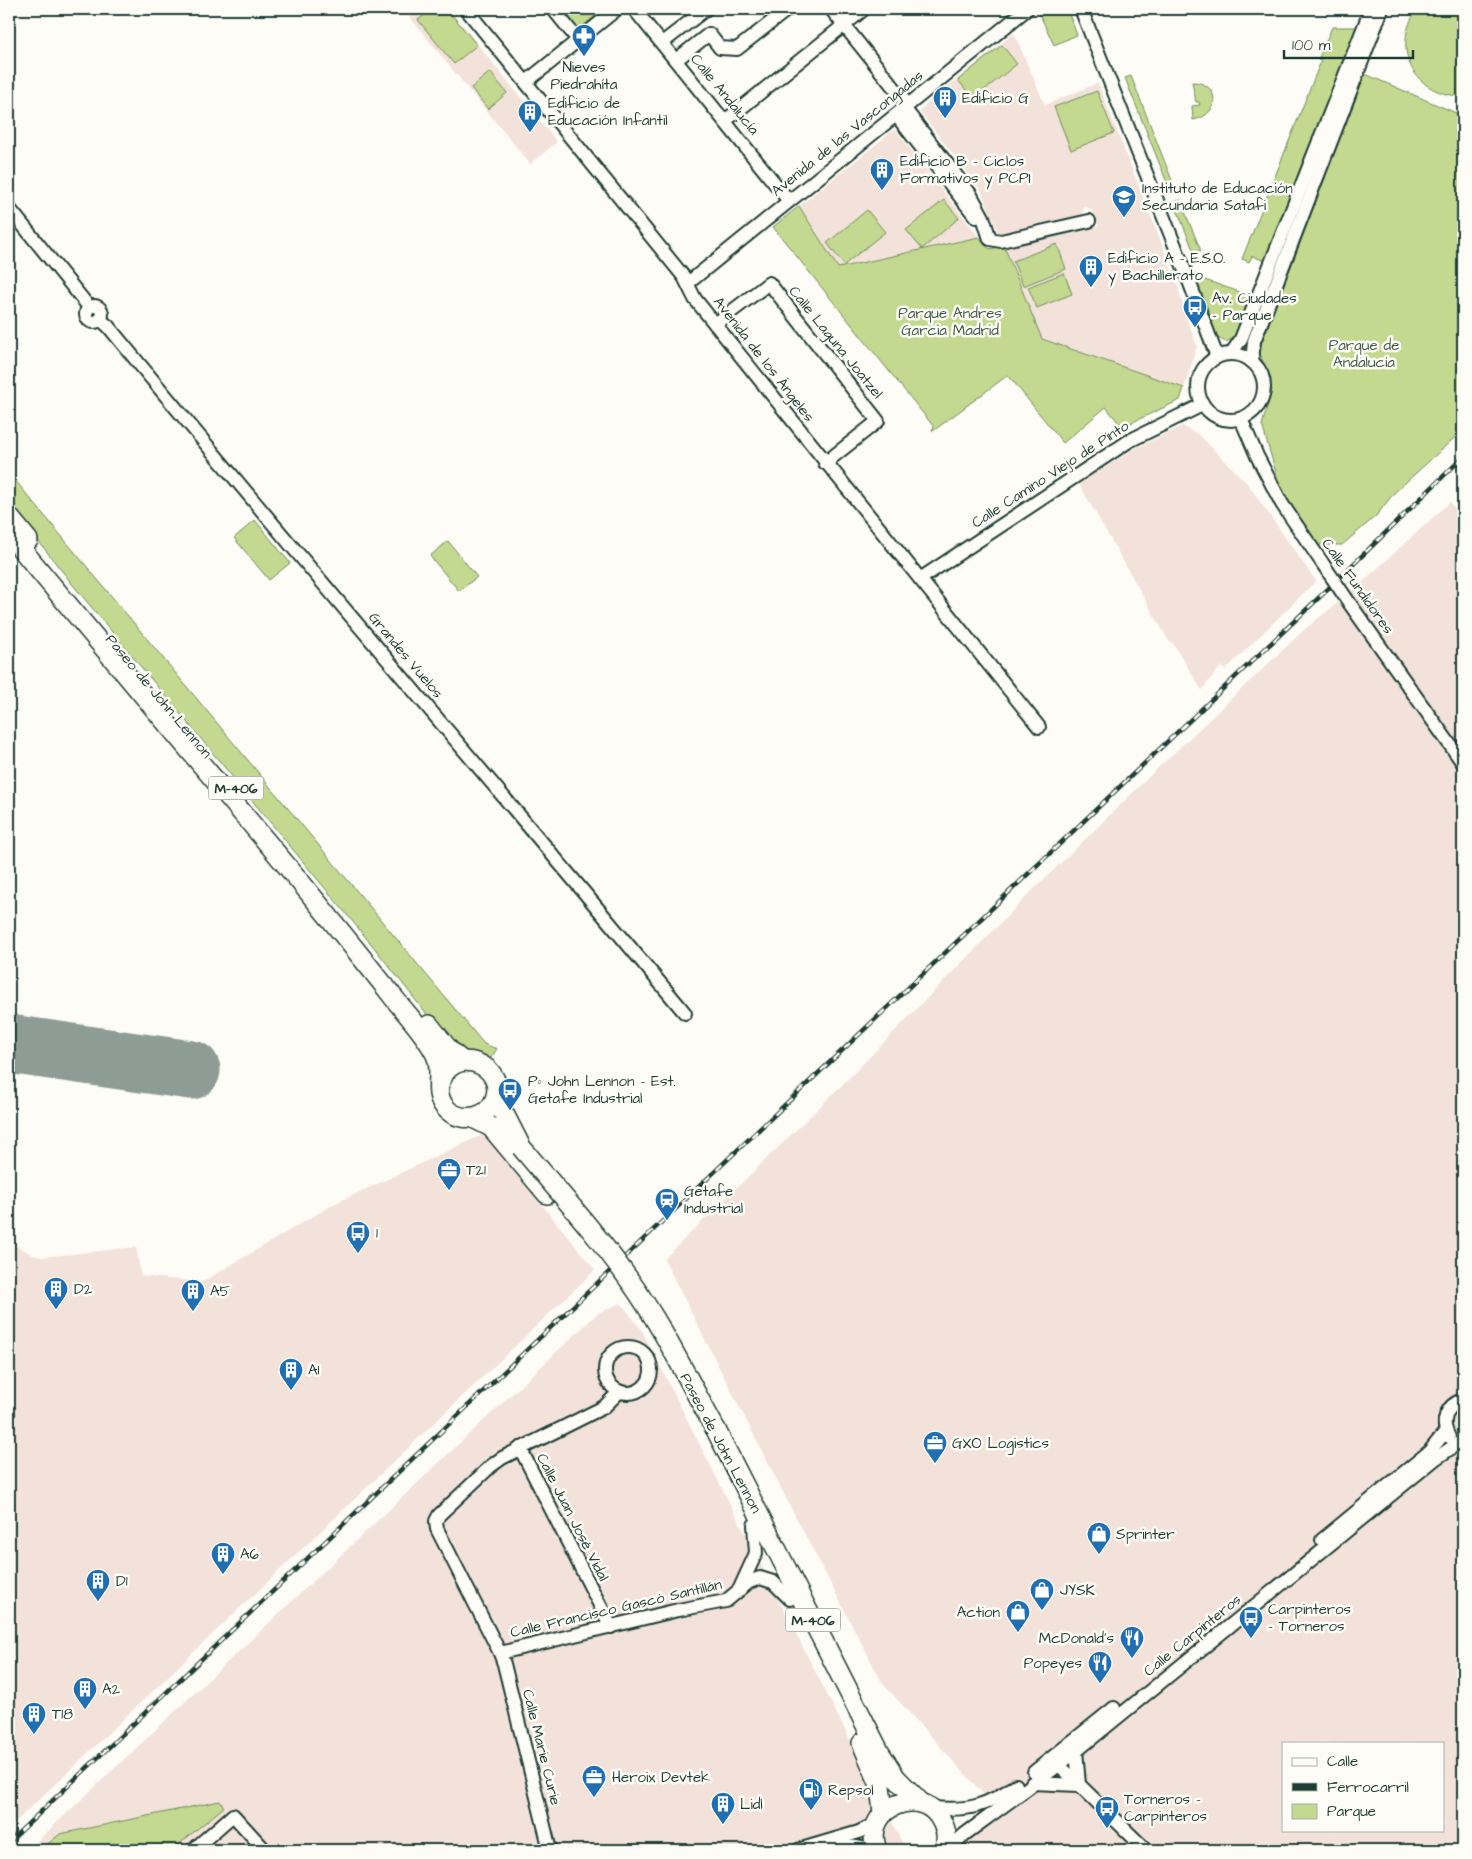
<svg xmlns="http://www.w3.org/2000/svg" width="1472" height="1859" font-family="'Architects Daughter',sans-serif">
  <rect width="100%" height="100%" fill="#fdfcf7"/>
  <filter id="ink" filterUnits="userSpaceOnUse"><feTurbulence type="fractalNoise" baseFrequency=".02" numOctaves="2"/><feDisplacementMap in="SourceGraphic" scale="10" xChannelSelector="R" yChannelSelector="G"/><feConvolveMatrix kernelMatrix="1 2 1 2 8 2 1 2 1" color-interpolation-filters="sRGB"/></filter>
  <g filter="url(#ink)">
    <g fill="#f3e2d9" fill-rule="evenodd">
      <polygon points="403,9 449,9 557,142 530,164"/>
      <polygon points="1014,33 1045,105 1098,83 1177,283 1185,314 1197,346 1184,388 1042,339 1004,246 1099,226 1092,211 1085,206 1081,216 999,234 981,190 920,112 924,106"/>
      <polygon points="895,129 979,237 838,268 799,206"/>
      <polygon points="1182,426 1199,435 1247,483 1316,581 1225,670 1221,666 1202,690 1172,642 1170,643 1079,484 1134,449"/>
      <path d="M 1450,502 L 1463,520 L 1463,1850 L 953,1850 L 996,1819 L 988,1799 L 883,1684 L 787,1500 L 664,1259 L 846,1081 L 1029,894 L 1159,767 L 1305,629 L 1355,589 ZM 1283,1743 L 1443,1743 L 1443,1830 L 1283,1830 Z"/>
      <polygon points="484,1134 595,1270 9,1828 9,1242 33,1255 43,1257 136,1247 141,1276 202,1282 334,1204"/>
      <polygon points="621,1303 641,1329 906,1850 28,1850 598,1313"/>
    </g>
    <g fill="#c3d98f" stroke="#718b62">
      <polygon points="432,9 447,9 477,45 454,64 418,20"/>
      <polygon points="559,9 604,9 578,30"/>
      <polygon points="1042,9 1067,9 1077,35 1054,45 1039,13"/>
      <path d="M 1417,9 L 1463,9 L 1463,96 C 1414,96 1390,49 1417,9 Z"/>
      <polygon points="1332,27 1358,27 1265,261 1252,256 1249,262 1242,259 1321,61 1318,60"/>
      <polygon points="1002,45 1017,64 973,99 958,80"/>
      <polygon points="490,72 507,93 488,109 471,88"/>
      <polygon points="1365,74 1463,116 1463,430 1394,493 1376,516 1342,545 1314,545 1279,483 1262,425 1272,390 1259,350"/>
      <polygon points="1131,76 1175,188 1170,190 1125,78"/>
      <path d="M 1192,82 C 1220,82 1222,115 1193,120 L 1192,106 L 1200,105 L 1199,102 L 1196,102 Z"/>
      <polygon points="1097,91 1114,133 1071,150 1054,107"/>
      <polygon points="944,200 959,218 922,249 906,230"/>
      <polygon points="1180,200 1201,251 1193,250 1174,202"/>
      <polygon points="799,206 838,268 979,237 989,249 1004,246 1042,339 1184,388 1180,400 1122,427 1106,407 1063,443 1008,375 933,431 932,429 934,427 773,227"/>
      <polygon points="867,210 885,232 844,265 827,243"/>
      <polygon points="1057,244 1066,269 1023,286 1013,261"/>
      <polygon points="1064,273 1072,294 1037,308 1028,287"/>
      <polygon points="1205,280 1251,296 1236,336 1226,342 1216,337 1195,285"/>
      <polygon points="9,473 484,1044 497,1049 490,1059 467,1052 444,1036 373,946 73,585 9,504"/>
      <polygon points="255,520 290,563 269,580 234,538"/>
      <polygon points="448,541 477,577 459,591 430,556"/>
      <polygon points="220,1801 224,1807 172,1850 40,1850 60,1834"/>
    </g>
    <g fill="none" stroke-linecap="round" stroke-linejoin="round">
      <polyline stroke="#8e9c96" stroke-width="59" points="9,1044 191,1070"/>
      <defs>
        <g id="minor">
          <polyline points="466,9 684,277 695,299 715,324 1039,727"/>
          <polyline points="553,9 578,40"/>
          <polyline points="634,9 789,201"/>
          <polyline points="831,9 908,105"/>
          <polyline points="1081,9 1189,281 1217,357"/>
          <polyline points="662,43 706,9"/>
          <polyline points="676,60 709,34 720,48 737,49 788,9"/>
          <polyline points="526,82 617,9"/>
          <polyline points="904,108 971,195 983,217 990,239 1001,241 1089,221"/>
          <polyline points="896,115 976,217"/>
          <polyline points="725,121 864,9"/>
          <polyline points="9,208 89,307"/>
          <polyline points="688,283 1027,9"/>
          <circle cx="94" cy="314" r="8"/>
          <path d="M 101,320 L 108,326 C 298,557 494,783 685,1013"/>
          <polyline points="715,324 769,283 878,421 825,463"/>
          <circle cx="1231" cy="387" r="33"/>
          <polyline points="1231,354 1241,339 1371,9"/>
          <polyline points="1252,362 1254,341 1382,9"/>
          <polyline points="1241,419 1257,456 1282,504 1323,564"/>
          <polyline points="920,579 1129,441 1202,405"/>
          <polyline points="1350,604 1463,763"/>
          <circle cx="628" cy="1370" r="23"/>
          <path d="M 1449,1437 C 1440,1422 1446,1405 1463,1400"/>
          <polyline points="520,1448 611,1627"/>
          <polyline points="1322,1540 1429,1452 1446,1431"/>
          <polyline points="740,1588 756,1553 754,1525"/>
          <polyline points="500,1653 678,1610 726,1601 749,1582 760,1578 773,1582 790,1599"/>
          <polyline points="1054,1760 1146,1850"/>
          <polyline points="1034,1772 1114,1708"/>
          <polyline points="1032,1783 1079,1785 1076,1750"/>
          <path d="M 932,1808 C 968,1811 986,1807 1016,1785"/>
          <polyline points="193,1850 233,1815 265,1850"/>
          <polyline points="550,1850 504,1664 500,1653 437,1529 436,1521 439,1515 491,1466 502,1458 604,1407 619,1392"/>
          <polyline points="798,1850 859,1832 877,1823"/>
          <path d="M 828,1850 C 843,1846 854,1845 868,1850"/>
          <polyline points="947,1850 965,1834 1059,1765 1435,1459 1457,1444"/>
        </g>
        <g id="highway">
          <polyline points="9,517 28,540"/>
          <path d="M 9,534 C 106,651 204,768 302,884 C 333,922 364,960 394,998 C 408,1016 426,1034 436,1055 C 442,1068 437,1081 439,1094 C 444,1123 485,1126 495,1099 C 506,1071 466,1047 446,1071 C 443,1074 442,1079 440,1082"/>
          <polyline points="429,1025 449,1050 462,1061"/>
          <polyline points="496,1098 521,1147"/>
          <polyline points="473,1118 491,1127 547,1194"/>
          <polyline points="716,1430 880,1753 896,1778 921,1803"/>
          <polyline points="862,1743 880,1785 883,1813"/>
          <path d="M 877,1850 C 860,1807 925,1781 943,1824 C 947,1832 947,1842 944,1850"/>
        </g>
      </defs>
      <use href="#minor" stroke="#1f3d34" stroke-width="16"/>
      <use href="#highway" stroke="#1f3d34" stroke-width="22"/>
      <use href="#minor" stroke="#fdfcf7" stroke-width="12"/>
      <use href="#highway" stroke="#fdfcf7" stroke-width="19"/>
      <defs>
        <polyline id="rail" points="9,1842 1328,589 1463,457"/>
      </defs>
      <use href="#rail" stroke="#1f3d34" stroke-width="4.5"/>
      <use href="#rail" stroke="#fdfcf7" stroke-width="2.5" stroke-dasharray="8" stroke-linecap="butt"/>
      <defs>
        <polyline id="minor-bridge" points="1323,564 1350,604"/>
        <path id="highway-bridge" d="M 521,1147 C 558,1191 597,1234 630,1281 C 663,1327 688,1380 716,1430"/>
      </defs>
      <use href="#minor-bridge" stroke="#1f3d34" stroke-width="16" stroke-linecap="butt"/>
      <use href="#highway-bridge" stroke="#1f3d34" stroke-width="22" stroke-linecap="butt"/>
      <use href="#minor-bridge" stroke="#fdfcf7" stroke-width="12"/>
      <use href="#highway-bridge" stroke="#fdfcf7" stroke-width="19"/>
    </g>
  </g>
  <defs>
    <symbol id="pharmacy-pin" viewBox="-11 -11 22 30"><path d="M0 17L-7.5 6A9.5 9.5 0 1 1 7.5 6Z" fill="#1f6fb2" stroke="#fdfcf7"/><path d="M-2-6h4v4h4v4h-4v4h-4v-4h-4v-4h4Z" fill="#fff"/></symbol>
    <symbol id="building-pin" viewBox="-11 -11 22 30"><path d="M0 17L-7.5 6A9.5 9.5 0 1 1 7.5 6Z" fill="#1f6fb2" stroke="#fdfcf7"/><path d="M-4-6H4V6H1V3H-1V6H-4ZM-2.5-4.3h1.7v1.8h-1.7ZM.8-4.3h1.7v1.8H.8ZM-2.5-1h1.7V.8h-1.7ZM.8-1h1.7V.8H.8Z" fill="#fff"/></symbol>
    <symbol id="school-pin" viewBox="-11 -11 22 30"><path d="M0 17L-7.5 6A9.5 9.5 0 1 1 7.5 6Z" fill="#1f6fb2" stroke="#fdfcf7"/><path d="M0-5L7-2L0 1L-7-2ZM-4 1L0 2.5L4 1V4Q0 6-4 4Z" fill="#fff"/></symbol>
    <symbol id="bus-pin" viewBox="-11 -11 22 30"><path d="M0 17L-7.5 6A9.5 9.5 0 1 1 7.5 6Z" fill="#1f6fb2" stroke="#fdfcf7"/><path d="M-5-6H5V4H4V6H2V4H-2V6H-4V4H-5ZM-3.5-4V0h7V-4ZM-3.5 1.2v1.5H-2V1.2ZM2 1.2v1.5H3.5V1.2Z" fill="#fff"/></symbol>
    <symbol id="office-pin" viewBox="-11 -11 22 30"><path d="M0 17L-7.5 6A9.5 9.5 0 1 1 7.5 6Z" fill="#1f6fb2" stroke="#fdfcf7"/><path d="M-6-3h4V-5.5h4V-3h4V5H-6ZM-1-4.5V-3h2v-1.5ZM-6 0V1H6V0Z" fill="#fff"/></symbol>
    <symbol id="station-pin" viewBox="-11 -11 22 30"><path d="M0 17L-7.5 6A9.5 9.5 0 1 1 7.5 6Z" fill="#1f6fb2" stroke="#fdfcf7"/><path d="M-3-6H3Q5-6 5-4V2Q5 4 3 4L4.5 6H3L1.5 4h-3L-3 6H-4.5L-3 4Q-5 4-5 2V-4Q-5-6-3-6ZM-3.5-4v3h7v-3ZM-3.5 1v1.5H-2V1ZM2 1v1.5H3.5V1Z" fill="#fff"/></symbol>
    <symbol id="shop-pin" viewBox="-11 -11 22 30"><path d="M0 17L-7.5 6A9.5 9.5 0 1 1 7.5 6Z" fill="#1f6fb2" stroke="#fdfcf7"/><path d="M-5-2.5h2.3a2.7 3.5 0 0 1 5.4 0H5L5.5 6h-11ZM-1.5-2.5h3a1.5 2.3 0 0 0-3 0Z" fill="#fff"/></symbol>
    <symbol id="restaurant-pin" viewBox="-11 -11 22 30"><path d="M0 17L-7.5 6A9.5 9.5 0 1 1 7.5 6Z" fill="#1f6fb2" stroke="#fdfcf7"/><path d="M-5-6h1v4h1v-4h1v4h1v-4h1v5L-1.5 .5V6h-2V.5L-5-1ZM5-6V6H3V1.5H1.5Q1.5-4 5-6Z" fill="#fff"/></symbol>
    <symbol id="fuel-pin" viewBox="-11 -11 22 30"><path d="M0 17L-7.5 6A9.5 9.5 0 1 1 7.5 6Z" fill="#1f6fb2" stroke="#fdfcf7"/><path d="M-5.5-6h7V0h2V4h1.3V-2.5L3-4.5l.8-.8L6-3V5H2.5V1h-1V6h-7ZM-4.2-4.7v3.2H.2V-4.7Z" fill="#fff"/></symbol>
  </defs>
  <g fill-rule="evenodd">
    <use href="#pharmacy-pin" x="570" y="22" width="28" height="38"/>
    <use href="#building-pin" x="931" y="84" width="28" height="38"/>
    <use href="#building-pin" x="516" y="98" width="28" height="38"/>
    <use href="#building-pin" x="868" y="156" width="28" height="38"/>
    <use href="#school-pin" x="1110" y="183" width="28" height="38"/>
    <use href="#building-pin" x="1077" y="253" width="28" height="38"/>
    <use href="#bus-pin" x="1181" y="293" width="28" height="38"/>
    <use href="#bus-pin" x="496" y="1076" width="28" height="38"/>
    <use href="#office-pin" x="435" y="1156" width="28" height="38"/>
    <use href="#station-pin" x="653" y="1186" width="28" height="38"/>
    <use href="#bus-pin" x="344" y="1219" width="28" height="38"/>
    <use href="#building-pin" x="42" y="1275" width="28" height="38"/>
    <use href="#building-pin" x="179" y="1277" width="28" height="38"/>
    <use href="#building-pin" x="277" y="1356" width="28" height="38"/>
    <use href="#office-pin" x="921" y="1429" width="28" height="38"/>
    <use href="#shop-pin" x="1085" y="1520" width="28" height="38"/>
    <use href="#building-pin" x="209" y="1540" width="28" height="38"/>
    <use href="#building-pin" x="84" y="1567" width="28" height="38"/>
    <use href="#shop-pin" x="1028" y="1576" width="28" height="38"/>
    <use href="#shop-pin" x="1004" y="1598" width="28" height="38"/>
    <use href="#bus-pin" x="1237" y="1604" width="28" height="38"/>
    <use href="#restaurant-pin" x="1118" y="1624" width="28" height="38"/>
    <use href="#restaurant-pin" x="1086" y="1649" width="28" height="38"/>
    <use href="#building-pin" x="71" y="1675" width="28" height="38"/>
    <use href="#building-pin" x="20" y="1700" width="28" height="38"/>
    <use href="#office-pin" x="580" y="1763" width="28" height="38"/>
    <use href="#fuel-pin" x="797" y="1776" width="28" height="38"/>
    <use href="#building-pin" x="709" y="1790" width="28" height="38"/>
    <use href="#bus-pin" x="1093" y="1794" width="28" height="38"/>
  </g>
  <g text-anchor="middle" stroke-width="5" stroke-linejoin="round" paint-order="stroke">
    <g fill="#fdfcf7" stroke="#62766e" stroke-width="1">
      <rect x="208.5" y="776.5" width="55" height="23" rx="4"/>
      <rect x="785.5" y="1608.5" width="55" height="23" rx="4"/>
    </g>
    <g font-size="14" font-weight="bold" fill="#1f3d34">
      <text x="236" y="793">M-406</text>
      <text x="813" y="1625">M-406</text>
    </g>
    <g font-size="15" fill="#1f3d34" stroke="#fdfcf7" text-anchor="start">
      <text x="584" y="72" text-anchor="middle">Nieves<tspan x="584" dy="17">Piedrahíta</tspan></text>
      <text x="962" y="103">Edificio G</text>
      <text x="548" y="108">Edificio de<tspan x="548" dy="17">Educación Infantil</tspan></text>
      <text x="900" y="166">Edificio B - Ciclos<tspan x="900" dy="17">Formativos y PCPI</tspan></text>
      <text x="1142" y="193">Instituto de Educación<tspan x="1142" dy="17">Secundaria Satafi</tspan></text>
      <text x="1108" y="263">Edificio A - E.S.O.<tspan x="1108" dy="17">y Bachillerato</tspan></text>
      <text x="1212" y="303">Av. Ciudades<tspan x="1212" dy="17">- Parque</tspan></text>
      <text x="528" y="1086">Pº John Lennon - Est.<tspan x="528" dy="17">Getafe Industrial</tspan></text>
      <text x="466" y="1175">T21</text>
      <text x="684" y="1196">Getafe<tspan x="684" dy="17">Industrial</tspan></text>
      <text x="376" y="1238">1</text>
      <text x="74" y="1294">D2</text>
      <text x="210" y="1296">A5</text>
      <text x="308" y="1375">A1</text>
      <text x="952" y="1448">GXO Logistics</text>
      <text x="1116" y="1539">Sprinter</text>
      <text x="240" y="1559">A6</text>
      <text x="116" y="1586">D1</text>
      <text x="1060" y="1595">JYSK</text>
      <text x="1268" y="1614">Carpinteros<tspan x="1268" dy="17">- Torneros</tspan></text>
      <text x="1000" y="1617" text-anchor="end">Action</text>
      <text x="1114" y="1643" text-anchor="end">McDonald's</text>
      <text x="1082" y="1668" text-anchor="end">Popeyes</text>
      <text x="102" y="1694">A2</text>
      <text x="52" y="1719">T18</text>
      <text x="612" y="1782">Heroix Devtek</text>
      <text x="828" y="1795">Repsol</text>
      <text x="1124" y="1804">Torneros -<tspan x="1124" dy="17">Carpinteros</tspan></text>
      <text x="740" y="1809">Lidl</text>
    </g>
    <g font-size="15" fill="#1f3d34" stroke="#fdfcf7">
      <text transform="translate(725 94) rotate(51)" y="5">Calle Andalucía</text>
      <text transform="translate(847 133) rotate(-39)" y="5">Avenida de las Vascongadas</text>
      <text transform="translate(836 342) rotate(51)" y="5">Calle Laguna Joatzel</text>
      <text transform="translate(764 359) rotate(52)" y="5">Avenida de los Ángeles</text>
      <text transform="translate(1050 474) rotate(-33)" y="5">Calle Camino Viejo de Pinto</text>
      <text transform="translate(1358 586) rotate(55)" y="5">Calle Fundidores</text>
      <text transform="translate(406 655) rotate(50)" y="5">Grandes Vuelos</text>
      <text transform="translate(159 696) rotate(50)" y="5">Paseo de John Lennon</text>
      <text transform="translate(721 1443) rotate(62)" y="5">Paseo de John Lennon</text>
      <text transform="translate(573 1517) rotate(63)" y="5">Calle Juan José Vidal</text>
      <text transform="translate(616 1608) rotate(-13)" y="5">Calle Francisco Gascó Santillán</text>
      <text transform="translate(1192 1635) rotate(-39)" y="5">Calle Carpinteros</text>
      <text transform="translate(542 1747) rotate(76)" y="5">Calle Marie Curie</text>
    </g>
    <g font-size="15" fill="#405c46" stroke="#fdfcf7">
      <text x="950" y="318">Parque Andres<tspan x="950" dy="17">Garcia Madrid</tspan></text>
      <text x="1364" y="350">Parque de<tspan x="1364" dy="17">Andalucía</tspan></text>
    </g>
  </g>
  <rect width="1472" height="1859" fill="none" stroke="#fdfcf7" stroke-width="30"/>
  <rect x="15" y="15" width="1442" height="1829" fill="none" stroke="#1f3d34" stroke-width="2" filter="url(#ink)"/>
  <rect x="1282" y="1742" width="162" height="90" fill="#fdfcf7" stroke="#a4b0a9"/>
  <rect x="1292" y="1758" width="25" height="8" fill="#fdfcf7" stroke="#a4b0a9"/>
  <text x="1327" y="1766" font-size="15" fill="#1f3d34">Calle</text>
  <rect x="1292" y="1783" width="25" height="8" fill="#1f3d34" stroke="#a4b0a9"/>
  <text x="1327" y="1792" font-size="15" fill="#1f3d34">Ferrocarril</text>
  <rect x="1292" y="1804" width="25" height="15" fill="#c3d98f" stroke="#a4b0a9"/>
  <text x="1327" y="1816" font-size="15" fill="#1f3d34">Parque</text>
  <path d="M1284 50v8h129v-8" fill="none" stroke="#1f3d34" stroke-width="2.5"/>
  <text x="1292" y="50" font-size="15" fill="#1f3d34" stroke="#fdfcf7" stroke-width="4" paint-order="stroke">100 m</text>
</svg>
